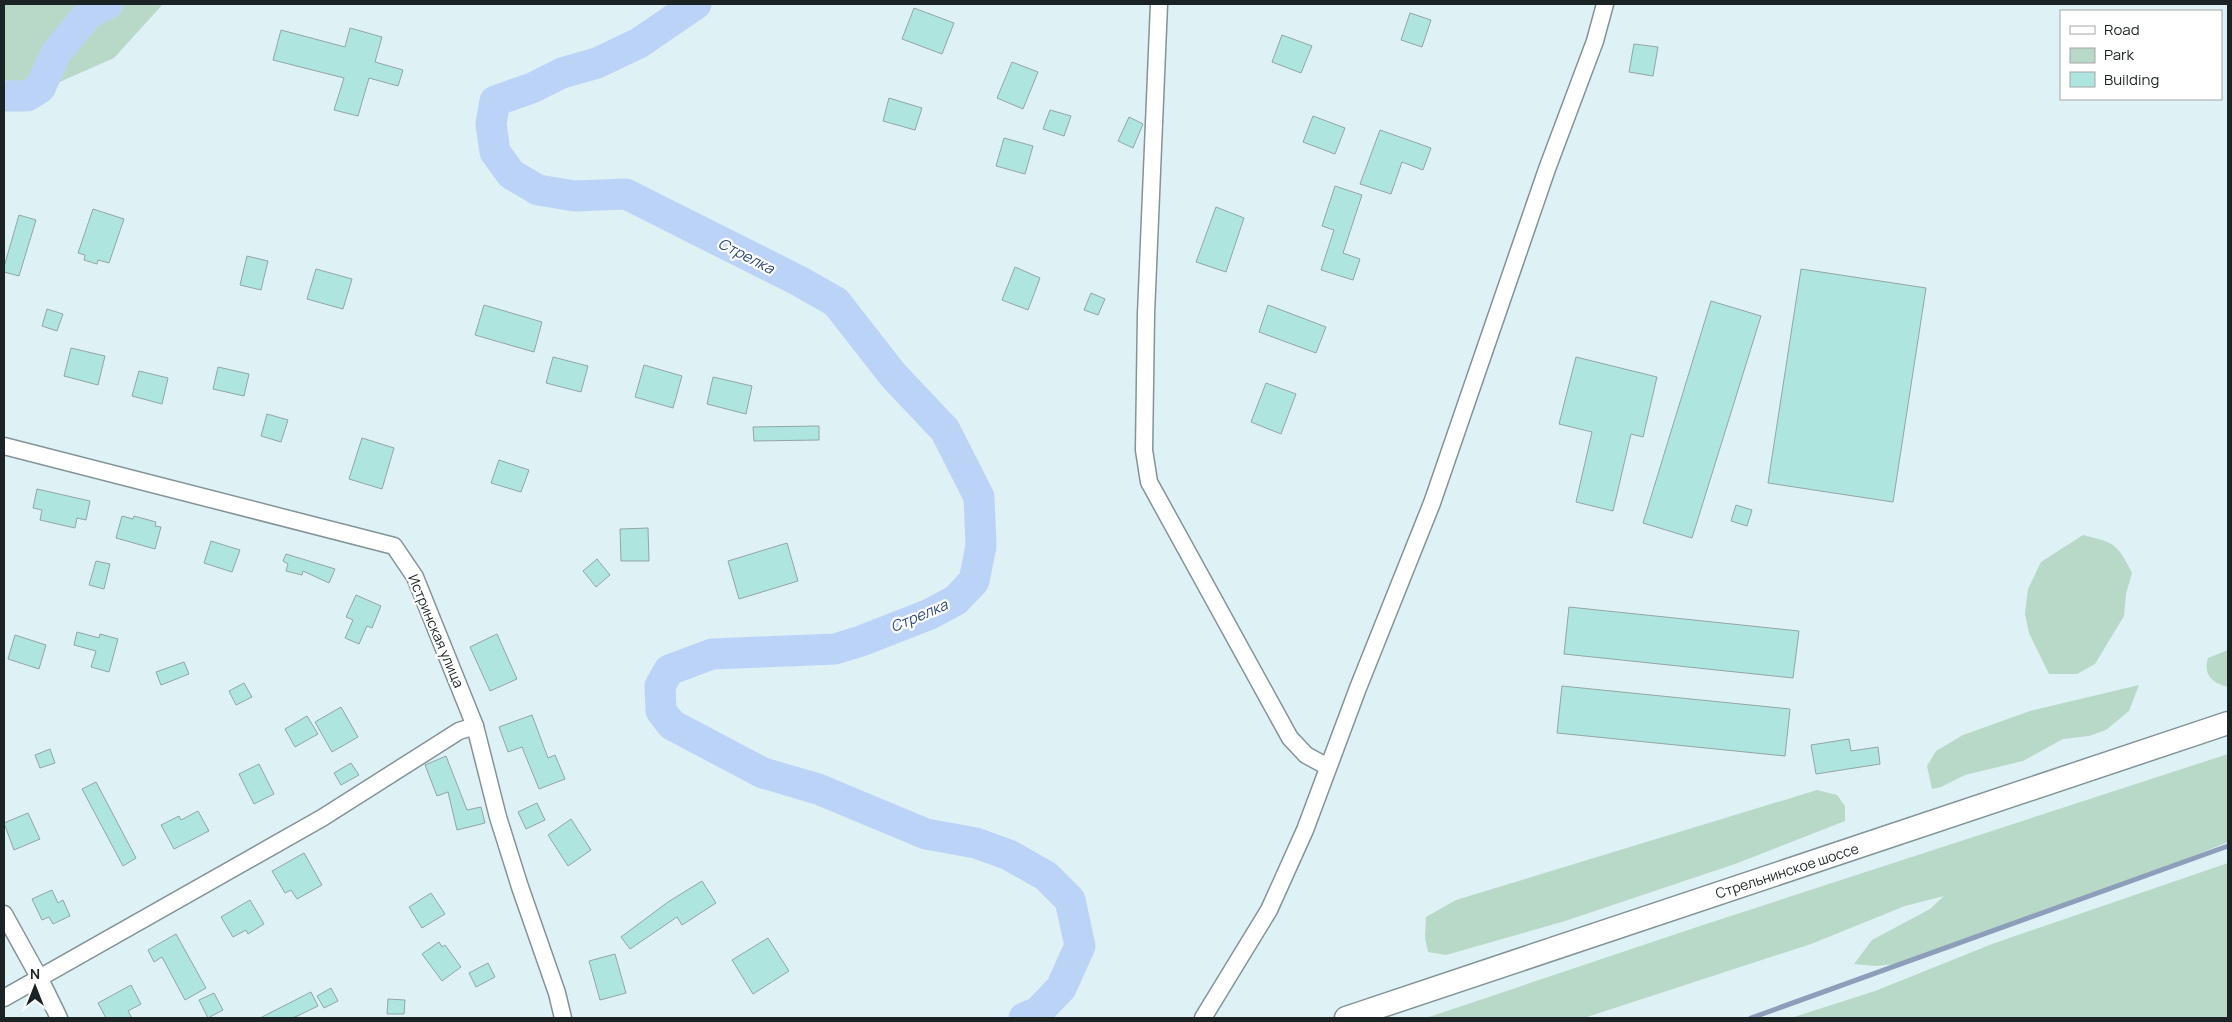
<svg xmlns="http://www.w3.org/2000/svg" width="2232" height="1022" font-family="Manrope,sans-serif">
  <rect width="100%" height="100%" fill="#def1f5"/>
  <g fill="#b8d9c8">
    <polygon points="4,4 163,4 114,58 46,88 4,80"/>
    <path d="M 2083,535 C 2115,543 2117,543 2132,573 L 2126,594 L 2124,616 L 2095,664 L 2077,674 L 2049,674 L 2029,633 L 2025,614 L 2028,589 L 2041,562 Z"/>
    <path d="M 2228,650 L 2228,687 C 2212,683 2203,675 2208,658 Z"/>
    <polygon points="2139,685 2129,711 2106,730 2089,736 2063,739 2023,761 1965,775 1941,787 1932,789 1927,766 1936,751 1963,735 2030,711"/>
    <polygon points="2228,754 2228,842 2120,886 1950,949 1906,963 1876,966 1854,964 1872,940 1930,909 1944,896 1905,906 1811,944 1584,1018 1426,1018 1700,926"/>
    <polygon points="1817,790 1837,795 1845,806 1845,821 1735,864 1565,921 1446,955 1428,952 1425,938 1426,917 1456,900"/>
    <polygon points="2228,863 2228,1018 1791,1018 1875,991 1992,944"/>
  </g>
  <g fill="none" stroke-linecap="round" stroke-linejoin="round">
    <polyline stroke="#8c9eb9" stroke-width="5" points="1751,1018 2228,846"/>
    <g stroke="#bcd3f8" stroke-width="31">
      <polyline points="696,4 639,43 597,63 562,73 532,88 495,101 491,124 495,152 511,174 538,190 575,196 626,194 799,281 836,302 893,375 945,430 979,497 981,546 974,581 956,600 930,614 861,641 835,649 712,654 669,670 660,686 661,711 672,725 763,773 818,789 926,834 976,843 1009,855 1046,876 1070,900 1080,946 1061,988 1038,1012 1024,1018"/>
      <polyline points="4,96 27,96 40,88 56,53 89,13 108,4"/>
    </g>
  </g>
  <g fill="#aee5de" stroke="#93a6a3">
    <polygon points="914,8 954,23 942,54 902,39"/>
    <polygon points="1410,13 1431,20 1422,47 1401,40"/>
    <polygon points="350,28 382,37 375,62 403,70 398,86 369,78 358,116 334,110 344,78 273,60 281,30 345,47"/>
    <polygon points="1282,35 1312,46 1301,73 1272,62"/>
    <polygon points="1634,44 1658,47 1653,76 1629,72"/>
    <polygon points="1012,62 1038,72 1023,109 997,98"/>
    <polygon points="889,98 922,108 915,130 883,121"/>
    <polygon points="1050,110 1071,116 1064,136 1043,129"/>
    <polygon points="1313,116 1345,128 1335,154 1303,142"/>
    <polygon points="1129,117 1143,124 1133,148 1118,141"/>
    <polygon points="1380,130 1431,148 1423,170 1402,162 1391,194 1360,184"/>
    <polygon points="1004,138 1033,146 1025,174 996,166"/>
    <polygon points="1335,186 1362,195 1343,253 1360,259 1353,280 1321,270 1334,230 1322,226"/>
    <polygon points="1216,207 1244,218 1226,272 1196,262"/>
    <polygon points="93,209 124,219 109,263 98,260 97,264 84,260 85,255 78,253"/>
    <polygon points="19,215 36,220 19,276 4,272 4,267"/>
    <polygon points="247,256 268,261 261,290 240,285"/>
    <polygon points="1015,267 1040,278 1028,310 1002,300"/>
    <polygon points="316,269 352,279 343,309 307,299"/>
    <polygon points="1801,269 1926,288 1893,502 1768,483"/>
    <polygon points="1091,293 1105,299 1098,315 1084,310"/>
    <polygon points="1711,301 1761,316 1692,538 1643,523"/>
    <polygon points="484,305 542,322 534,352 475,335"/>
    <polygon points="1268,305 1326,327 1316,353 1259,332"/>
    <polygon points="47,309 63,314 57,331 42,326"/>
    <polygon points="71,348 105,356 98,385 64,376"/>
    <polygon points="553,357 588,366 581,392 546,383"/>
    <polygon points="1576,357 1657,377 1643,437 1631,434 1613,511 1576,502 1592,432 1559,424"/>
    <polygon points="644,365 682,376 673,408 635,397"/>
    <polygon points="218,367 249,374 244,396 213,389"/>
    <polygon points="139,371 168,378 162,404 132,396"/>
    <polygon points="713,377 752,386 746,414 707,404"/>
    <polygon points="1266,383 1296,394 1281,434 1251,422"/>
    <polygon points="267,414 288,420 281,442 261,436"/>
    <polygon points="819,426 819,440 754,441 753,427"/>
    <polygon points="362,438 394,448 382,489 349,479"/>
    <polygon points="499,460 529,470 521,492 491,483"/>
    <polygon points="37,489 90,501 86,520 77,518 75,528 40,520 42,510 33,508"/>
    <polygon points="1736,505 1752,510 1747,526 1731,521"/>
    <polygon points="122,516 133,519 134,516 156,522 155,526 161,527 155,549 116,538"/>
    <polygon points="648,528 649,561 621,561 620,529"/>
    <polygon points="211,541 240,550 232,572 204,563"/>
    <polygon points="787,543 798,581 739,599 728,561"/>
    <polygon points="286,554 335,569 329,583 303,571 302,575 286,571 288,564 283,561"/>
    <polygon points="597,559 610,575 596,587 583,571"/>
    <polygon points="96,561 110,564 104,589 89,585"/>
    <polygon points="356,595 381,606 372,628 367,626 359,644 345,638 353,620 346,617"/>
    <polygon points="1569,607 1799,631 1793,678 1564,654"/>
    <polygon points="77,632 99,638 100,634 118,639 109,672 91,667 96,651 74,645"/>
    <polygon points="497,634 517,679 490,691 470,647"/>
    <polygon points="15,635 46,645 39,669 8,659"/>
    <polygon points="184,662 189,674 161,685 156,672"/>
    <polygon points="244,683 252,697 236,705 229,691"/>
    <polygon points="1562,686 1790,709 1785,756 1557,733"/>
    <polygon points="341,707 358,737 332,752 315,722"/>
    <polygon points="532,715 548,758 555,755 565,779 539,789 522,747 508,752 499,727"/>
    <polygon points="307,716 318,734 295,747 285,729"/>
    <polygon points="1849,739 1851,751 1878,747 1880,764 1816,774 1811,745"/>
    <polygon points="50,749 55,763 40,768 35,755"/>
    <polygon points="446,756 467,810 481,807 485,823 457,830 448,792 437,796 425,765"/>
    <polygon points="351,763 359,775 341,785 334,773"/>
    <polygon points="259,764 274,794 254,804 239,774"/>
    <polygon points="96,782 136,858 123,866 82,789"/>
    <polygon points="537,803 545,820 526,829 518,812"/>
    <polygon points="198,811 209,831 174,849 161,825 179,816 181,820"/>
    <polygon points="28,813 40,839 14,850 4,823"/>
    <polygon points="571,819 591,850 568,866 548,835"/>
    <polygon points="304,853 322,885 297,899 291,890 285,893 272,871"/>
    <polygon points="702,881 716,903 682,925 677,917 630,949 621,937 668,902"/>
    <polygon points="52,890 58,903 63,900 70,916 53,924 49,917 42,920 32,899"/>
    <polygon points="431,893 445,914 422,928 409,907"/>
    <polygon points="250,900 264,924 248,934 246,930 233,937 221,917"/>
    <polygon points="176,934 206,988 185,1000 162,957 154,962 148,950"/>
    <polygon points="768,938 789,971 753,994 732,960"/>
    <polygon points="439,942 442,947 445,945 461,967 442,981 422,954"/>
    <polygon points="615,954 626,993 600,1000 589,961"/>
    <polygon points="488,963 495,977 476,987 469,973"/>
    <polygon points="131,985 141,1004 128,1011 132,1018 106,1018 98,1003"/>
    <polygon points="331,988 338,1001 324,1008 317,996"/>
    <polygon points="311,992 318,1006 293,1018 260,1018"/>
    <polygon points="214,993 223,1010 208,1018 199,1000"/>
    <polygon points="388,999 405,1000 404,1014 387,1014"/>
  </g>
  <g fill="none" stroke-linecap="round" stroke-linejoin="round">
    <defs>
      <g id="street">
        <polyline points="1159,4 1146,314 1144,450 1149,482 1290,738 1306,755 1328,767"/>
        <polyline points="4,446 394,546 415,577 475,726 498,817 520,887 557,993 563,1018"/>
        <polyline points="4,914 40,979 59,1018"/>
        <polyline points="4,998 322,818 459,731 475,726"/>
        <polyline points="1203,1018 1269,910 1305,830 1358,688 1432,503 1547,169 1595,41 1605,4"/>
      </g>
      <polyline id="secondary" points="1346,1018 2228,723"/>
    </defs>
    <use href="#street" stroke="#829498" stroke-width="19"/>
    <use href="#secondary" stroke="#829498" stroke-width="25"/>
    <use href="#street" stroke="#fff" stroke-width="16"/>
    <use href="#secondary" stroke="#fff" stroke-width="22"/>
  </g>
  <g text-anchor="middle" stroke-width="4.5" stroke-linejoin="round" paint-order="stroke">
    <g font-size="14" fill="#1c2325" stroke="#fff">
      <text transform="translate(436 631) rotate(67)" y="5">Истринская улица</text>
      <text transform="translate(1787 871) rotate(-18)" y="5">Стрельнинское шоссе</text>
    </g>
    <g font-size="15" font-style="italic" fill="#2c4878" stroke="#fff">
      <text transform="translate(746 256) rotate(27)" y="5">Стрелка</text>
      <text transform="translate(919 616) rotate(-23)" y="5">Стрелка</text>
    </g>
  </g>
  <rect width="2232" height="1022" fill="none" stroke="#1c2325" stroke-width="10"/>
  <rect x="2060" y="10" width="162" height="90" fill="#ffffff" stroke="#a4a7a8"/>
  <rect x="2070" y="26" width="25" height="8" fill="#ffffff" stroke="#a4a7a8"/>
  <text x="2104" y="35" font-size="15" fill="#1c2325">Road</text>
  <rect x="2070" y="48" width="25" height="15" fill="#b8d9c8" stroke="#a4a7a8"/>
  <text x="2104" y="60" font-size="15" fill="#1c2325">Park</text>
  <rect x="2070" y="72" width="25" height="15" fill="#aee5de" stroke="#a4a7a8"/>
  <text x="2104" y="85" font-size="15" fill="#1c2325">Building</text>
  <g transform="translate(35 987)" stroke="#ffffff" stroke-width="4" paint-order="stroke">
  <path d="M0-4L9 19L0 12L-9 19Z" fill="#1c2325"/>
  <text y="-8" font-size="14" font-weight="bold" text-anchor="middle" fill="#1c2325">N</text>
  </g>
</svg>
